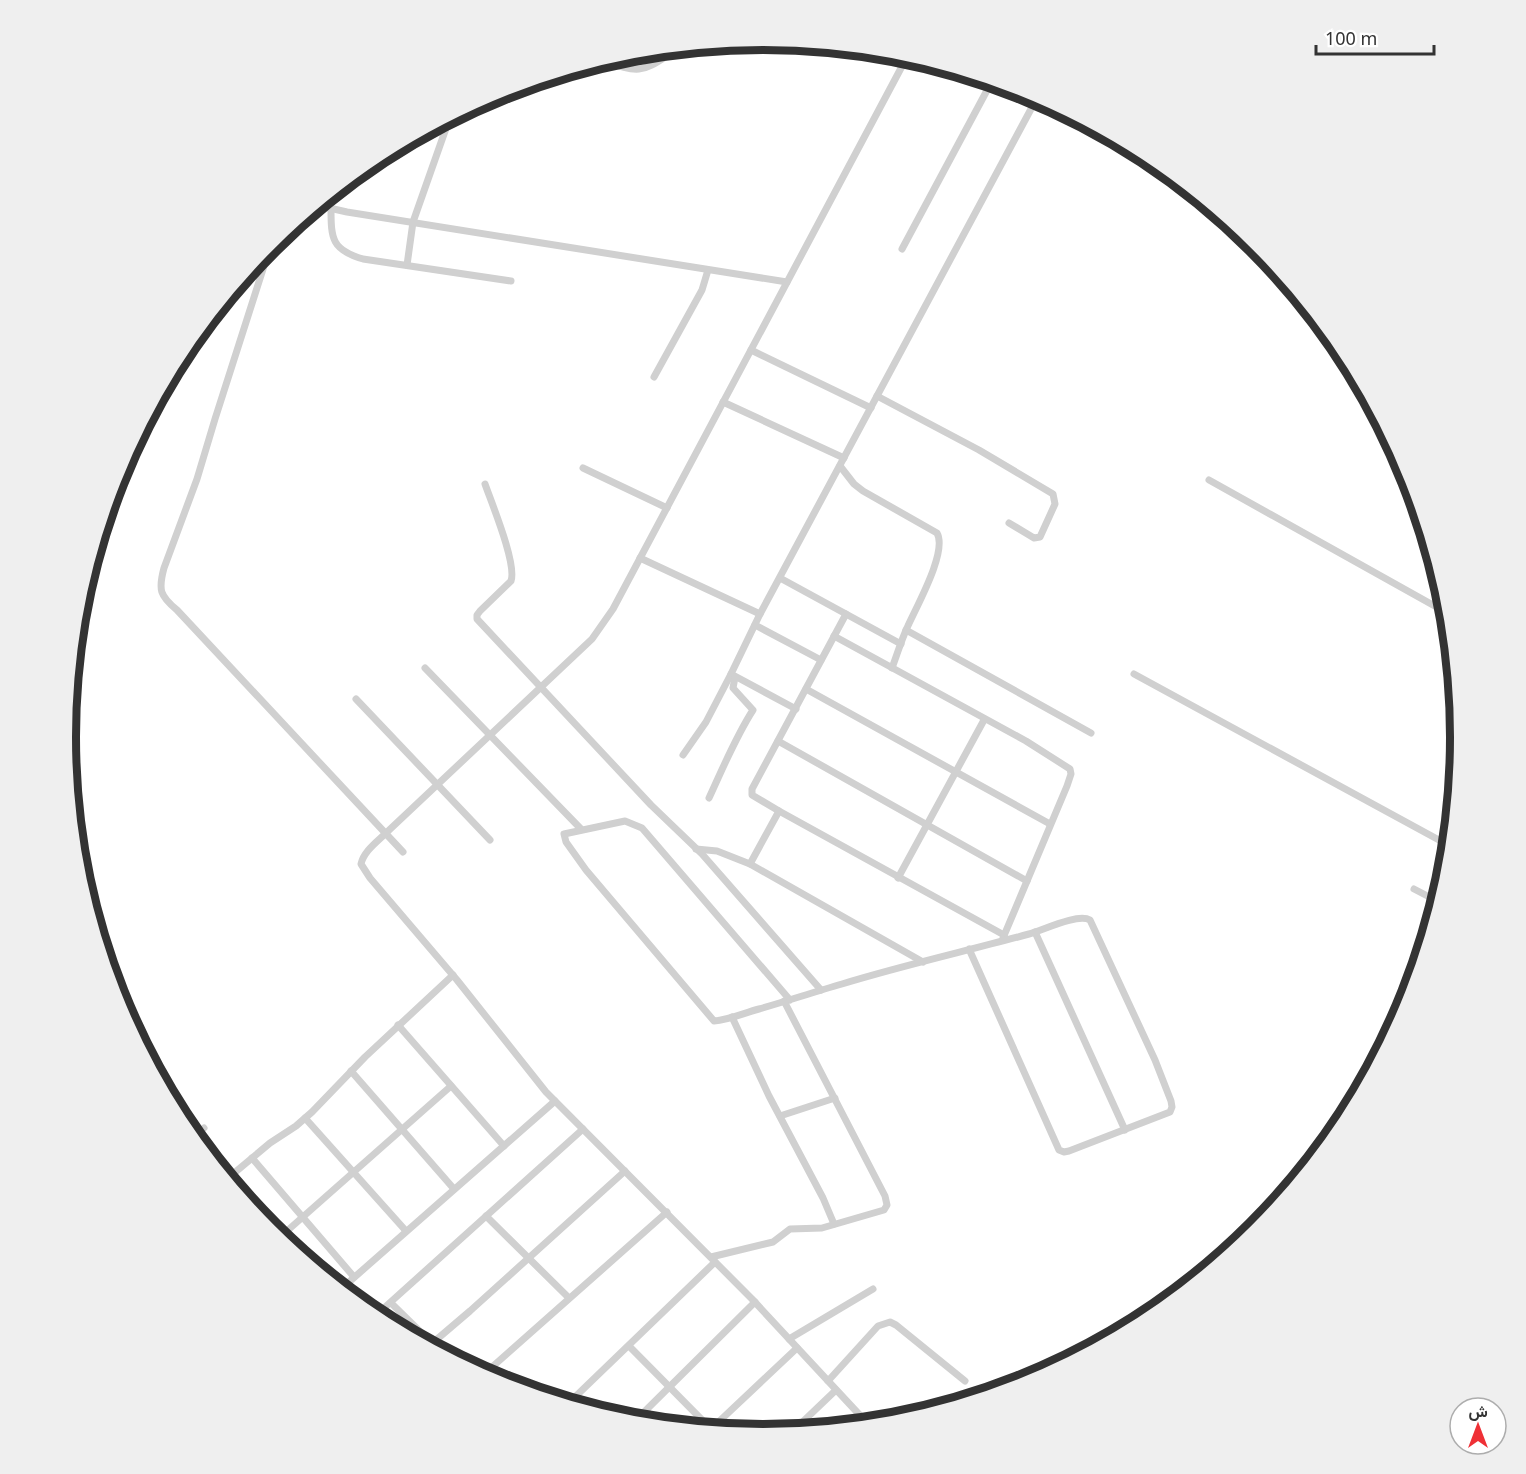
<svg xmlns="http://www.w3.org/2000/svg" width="1526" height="1474" font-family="'Noto Sans',Vazirmatn,sans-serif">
  <rect width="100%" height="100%" fill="#fff"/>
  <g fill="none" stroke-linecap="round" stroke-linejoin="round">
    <g stroke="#d0d0d0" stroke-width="7">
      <path d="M 601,60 C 645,76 642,71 681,47"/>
      <polyline points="316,205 347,212 787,282"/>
      <path d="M 331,209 C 331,239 332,250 363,259 L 511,281"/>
      <path d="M 272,241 L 215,419 L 197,479 L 164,568 C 158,590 160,596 177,610 L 403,852"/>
      <polyline points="902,249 992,81"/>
      <polyline points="407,265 413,222 450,117"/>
      <polyline points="751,350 871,408"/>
      <polyline points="654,377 702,290 708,270"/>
      <polyline points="877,396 979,450 1053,494 1055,504 1040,537 1034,538 1009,523"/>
      <polyline points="723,402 844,458"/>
      <path d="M 840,466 L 854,484 L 863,491 L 937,533 C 948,552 915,609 907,628 C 901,641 897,655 892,668"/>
      <polyline points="583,468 667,508"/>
      <polyline points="1209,480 1449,614"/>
      <path d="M 485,484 C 492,504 517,564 511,581 L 480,611 L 477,615 L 477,619 L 651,805 L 702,854 L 821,990"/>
      <polyline points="640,558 760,614"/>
      <polyline points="780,578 901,644"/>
      <polyline points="846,614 752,789 752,795 779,811 1004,935"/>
      <polyline points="755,625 821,660"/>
      <polyline points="906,630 1091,733"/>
      <polyline points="834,636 1026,741 1070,769 1071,774 1067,786 1003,938"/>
      <polyline points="425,668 581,829"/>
      <polyline points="1134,674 1450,846"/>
      <polyline points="806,689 1050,824"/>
      <polyline points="356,699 490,840"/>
      <polyline points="796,709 731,674 760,614 1038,96"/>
      <polyline points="778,741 1027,881"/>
      <polyline points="683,755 706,722 731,674"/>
      <path d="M 709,798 C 723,768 735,738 753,710 L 733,688 L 735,677"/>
      <polyline points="779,811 750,864 923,962"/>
      <polyline points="696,849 717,851 750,864"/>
      <polyline points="898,878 984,720"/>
      <polyline points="1414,889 1439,902"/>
      <polyline points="1035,932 1125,1130"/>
      <path d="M 790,1000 L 642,828 L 625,821 L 564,834 L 566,842 L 586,870 L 714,1021 C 729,1020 744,1013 759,1009 C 787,1001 814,992 842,984 C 904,965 967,951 1029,934 C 1043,930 1078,913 1090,920 L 1155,1060 L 1171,1101 L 1172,1107 L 1170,1112 L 1069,1151 L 1064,1152 L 1059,1150 L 969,949"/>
      <polyline points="732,1017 769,1096 823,1198 834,1224"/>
      <polyline points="398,1025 504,1146"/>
      <polyline points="351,1071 454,1189"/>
      <polyline points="780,1116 835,1098"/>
      <polyline points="305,1118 406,1231"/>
      <polyline points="193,1138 204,1128"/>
      <polyline points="252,1158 354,1277"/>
      <polyline points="227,1179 270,1143 296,1126 312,1112 365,1057 453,975"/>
      <polyline points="486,1216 569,1298"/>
      <polyline points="279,1238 451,1086"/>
      <polyline points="711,1257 773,1242 790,1229 822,1228 884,1210 887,1205 885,1196 784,1001"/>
      <polyline points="341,1289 555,1101"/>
      <polyline points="391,1303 442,1353"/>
      <polyline points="374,1317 583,1129"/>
      <polyline points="789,1339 873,1289"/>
      <polyline points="429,1346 470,1311 625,1171"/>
      <polyline points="629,1346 712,1430"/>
      <polyline points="483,1375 667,1212"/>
      <polyline points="828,1381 878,1326 890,1322 896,1325 965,1381"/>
      <polyline points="576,1396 715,1262"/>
      <polyline points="634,1422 755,1302"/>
      <path d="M 869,1425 L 752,1299 L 546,1092 L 457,980 L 370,878 L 361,864 C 364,851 377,842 386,833 L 592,639 L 613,609 L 908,55"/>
      <polyline points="710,1430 797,1348"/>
      <polyline points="792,1432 836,1390"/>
    </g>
  </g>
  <path d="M0 0H1526V1474H0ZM76 737a687 687 0 1 1 1374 0a687 687 0 1 1-1374 0Z" fill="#efefef" fill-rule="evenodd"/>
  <path fill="none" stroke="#333" stroke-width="8" d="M76 737a687 687 0 1 1 1374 0a687 687 0 1 1-1374 0Z"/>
  <g transform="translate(1478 1426)"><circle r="28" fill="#ffffff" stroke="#adadad" stroke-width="1.5"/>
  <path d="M0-4.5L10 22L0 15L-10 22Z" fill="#ef3036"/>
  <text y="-9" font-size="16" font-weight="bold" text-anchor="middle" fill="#333333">ش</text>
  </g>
  <path d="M1316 45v9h118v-9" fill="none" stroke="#333333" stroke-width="3"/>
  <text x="1325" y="45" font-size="18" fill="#333333" stroke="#ffffff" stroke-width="4.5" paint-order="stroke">100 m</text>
</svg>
